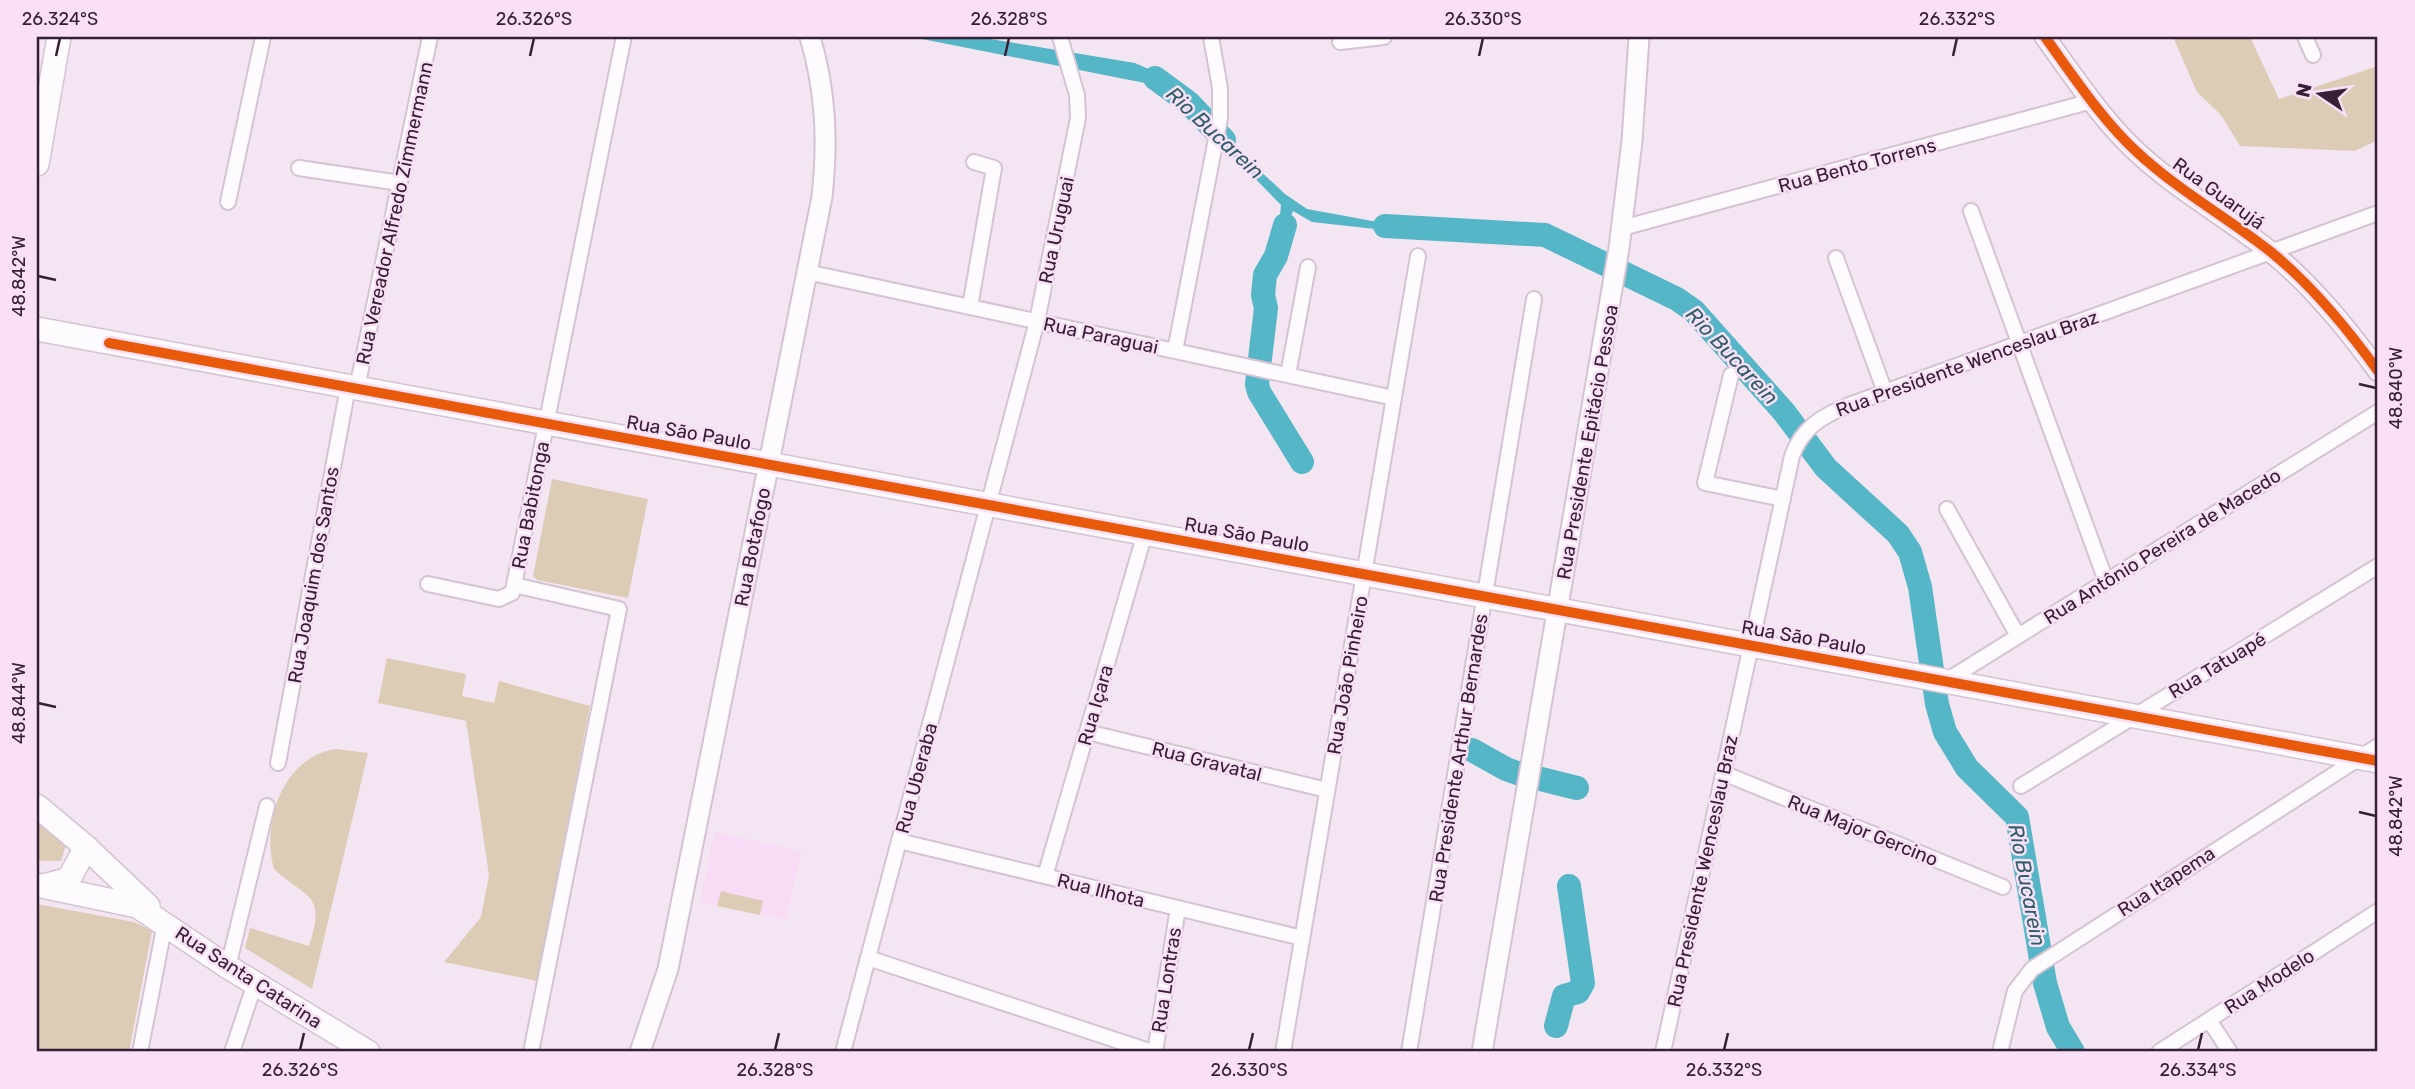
<svg xmlns="http://www.w3.org/2000/svg" width="2415" height="1089" font-family="Rubik,sans-serif">
  <rect width="100%" height="100%" fill="#f3e6f2"/>
  <polygon fill="#f8dcf5" points="715,832 802,851 786,920 700,902"/>
  <g fill="#dcccb6">
    <polygon points="2173,37 2250,37 2279,99 2375,67 2375,37 2378,37 2378,140 2355,151 2240,146 2221,115 2197,92"/>
    <polygon points="552,479 648,499 628,598 537,580 533,576"/>
    <polygon points="387,658 466,674 462,696 494,703 499,681 590,706 537,981 444,962 481,917 489,875 466,721 378,703"/>
    <path d="M 336,749 L 368,753 L 312,989 L 245,948 L 250,928 L 309,946 C 327,892 306,899 274,869 C 261,823 283,756 336,749 Z"/>
    <polygon points="37,816 66,845 61,861 37,861"/>
    <polygon points="721,891 763,901 760,915 717,906"/>
    <polygon points="37,904 134,922 152,931 129,1052 37,1052"/>
  </g>
  <polygon fill="#54b6c7" points="912,37 978,37 1135,63 1153,71 1285,194 1307,209 1416,229 1411,233 1312,222 1293,211 1276,256 1281,205 1195,117 1150,84"/>
  <g fill="none" stroke-linecap="round" stroke-linejoin="round">
    <g stroke="#54b6c7" stroke-width="24">
      <polyline points="1155,78 1189,103 1224,140"/>
      <polyline points="1285,225 1276,256 1265,275 1263,295 1266,308 1257,384 1259,392 1302,462"/>
      <polyline points="1385,226 1545,235 1677,299 1694,311 1784,412 1826,468 1898,534 1910,552 1920,587 1937,704 1945,732 1967,768 2017,817 2045,983 2058,1027 2073,1052"/>
      <polyline points="1472,750 1506,769 1520,774"/>
      <polyline points="1537,778 1577,788"/>
      <polyline points="1556,1026 1564,996 1578,992 1583,983 1569,886"/>
    </g>
    <defs>
      <g id="street">
        <polyline points="2305,37 2313,55"/>
        <polyline points="1340,42 1384,37"/>
        <polyline points="299,168 400,183"/>
        <polyline points="228,202 263,37"/>
        <polyline points="1971,211 2106,581"/>
        <polyline points="1622,228 2092,101"/>
        <polyline points="1836,258 1885,392"/>
        <polyline points="807,272 1394,398"/>
        <polyline points="970,307 994,168 974,162"/>
        <polyline points="1175,351 1220,118 1220,88 1211,37"/>
        <polyline points="1288,375 1308,267"/>
        <polyline points="1731,375 1705,483 1783,499"/>
        <polyline points="357,388 430,37"/>
        <polyline points="1947,509 2018,636"/>
        <polyline points="428,584 499,599 512,593 514,585"/>
        <polyline points="1946,681 2378,412"/>
        <polyline points="1087,732 1327,790"/>
        <polyline points="278,763 348,387"/>
        <polyline points="1723,773 2003,887"/>
        <polyline points="2021,786 2378,566"/>
        <polyline points="899,841 1302,938"/>
        <polyline points="1045,876 1145,533"/>
        <polyline points="868,958 1152,1052"/>
        <polyline points="228,967 267,806"/>
        <polyline points="2209,1020 2230,1052"/>
        <polyline points="140,1052 165,923"/>
        <polyline points="232,1052 255,983"/>
        <polyline points="531,1052 619,609 514,585 623,41"/>
        <polyline points="843,1052 1037,321 1078,118 1077,95 1060,37"/>
        <polyline points="1155,1052 1178,908"/>
        <polyline points="1283,1052 1418,256"/>
        <polyline points="1409,1052 1534,299"/>
        <path d="M 1663,1052 L 1792,456 C 1802,428 1822,416 1849,405 L 2378,213"/>
        <polyline points="2000,1052 2015,991 2032,969 2378,746"/>
        <polyline points="2159,1052 2378,911"/>
      </g>
      <g id="secondary">
        <path d="M 2045,37 C 2074,77 2102,120 2138,153 C 2179,191 2228,218 2271,252 C 2313,286 2347,328 2378,371"/>
        <path d="M 640,1052 L 668,969 L 822,197 C 828,141 826,91 810,37"/>
        <polyline points="1482,1052 1619,248 1632,141 1639,37"/>
      </g>
      <g id="primary">
        <polyline points="37,164 59,37"/>
        <polyline points="37,329 2378,761"/>
        <polyline points="37,806 86,847 148,906"/>
        <polyline points="37,885 137,906 228,967 368,1052"/>
        <polyline points="47,885 69,879 86,847"/>
      </g>
    </defs>
    <use href="#street" stroke="#d5c3d3" stroke-width="18"/>
    <use href="#secondary" stroke="#d5c3d3" stroke-width="23"/>
    <use href="#primary" stroke="#d5c3d3" stroke-width="26"/>
    <use href="#street" stroke="#fdfbfd" stroke-width="14"/>
    <use href="#secondary" stroke="#fdfbfd" stroke-width="19"/>
    <use href="#primary" stroke="#fdfbfd" stroke-width="23"/>
    <defs>
      <g id="cycleway">
        <path d="M 2045,37 C 2074,77 2102,120 2138,153 C 2179,191 2228,218 2271,252 C 2313,286 2347,328 2378,371"/>
        <polyline points="109,343 2378,761"/>
      </g>
    </defs>
    <use href="#cycleway" stroke="#f9e0f7" stroke-width="15"/>
    <use href="#cycleway" stroke="#e8590c" stroke-width="10"/>
  </g>
  <path fill="none" stroke="#372036" stroke-width="2.5" d="M 56,56 L 60,38M 530,56 L 534,38M 1005,56 L 1009,38M 1479,56 L 1483,38M 1953,56 L 1957,38M 38,276 L 56,280M 2359,384 L 2376,388M 38,703 L 56,707M 2359,812 L 2376,816M 300,1050 L 304,1033M 775,1050 L 779,1033M 1249,1050 L 1253,1033M 1724,1050 L 1728,1033M 2198,1050 L 2202,1033"/>
  <g text-anchor="middle" stroke-width="5" stroke-linejoin="round" paint-order="stroke">
    <g font-size="19" fill="#372036" stroke="#f9e0f7">
      <text transform="translate(1857 165) rotate(-15)" y="7">Rua Bento Torrens</text>
      <text transform="translate(2219 193) rotate(36)" y="7">Rua Guarujá</text>
      <text transform="translate(394 213) rotate(-78)" y="7">Rua Vereador Alfredo Zimmermann</text>
      <text transform="translate(1056 230) rotate(-78)" y="7">Rua Uruguai</text>
      <text transform="translate(1101 335) rotate(12)" y="7">Rua Paraguai</text>
      <text transform="translate(1967 363) rotate(-20)" y="7">Rua Presidente Wenceslau Braz</text>
      <text transform="translate(689 432) rotate(10)" y="7">Rua São Paulo</text>
      <text transform="translate(1587 442) rotate(-80)" y="7">Rua Presidente Epitácio Pessoa</text>
      <text transform="translate(530 505) rotate(-79)" y="7">Rua Babitonga</text>
      <text transform="translate(1247 534) rotate(10)" y="7">Rua São Paulo</text>
      <text transform="translate(2162 546) rotate(-32)" y="7">Rua Antônio Pereira de Macedo</text>
      <text transform="translate(752 547) rotate(-79)" y="7">Rua Botafogo</text>
      <text transform="translate(313 575) rotate(-80)" y="7">Rua Joaquim dos Santos</text>
      <text transform="translate(1804 637) rotate(10)" y="7">Rua São Paulo</text>
      <text transform="translate(2217 665) rotate(-31)" y="7">Rua Tatuapé</text>
      <text transform="translate(1347 675) rotate(-80)" y="7">Rua João Pinheiro</text>
      <text transform="translate(1095 705) rotate(-74)" y="7">Rua Içara</text>
      <text transform="translate(1458 758) rotate(-81)" y="7">Rua Presidente Arthur Bernardes</text>
      <text transform="translate(1207 761) rotate(14)" y="7">Rua Gravatal</text>
      <text transform="translate(916 778) rotate(-75)" y="7">Rua Uberaba</text>
      <text transform="translate(1863 830) rotate(22)" y="7">Rua Major Gercino</text>
      <text transform="translate(1702 871) rotate(-78)" y="7">Rua Presidente Wenceslau Braz</text>
      <text transform="translate(2166 881) rotate(-33)" y="7">Rua Itapema</text>
      <text transform="translate(1101 890) rotate(14)" y="7">Rua Ilhota</text>
      <text transform="translate(249 977) rotate(33)" y="7">Rua Santa Catarina</text>
      <text transform="translate(1166 980) rotate(-81)" y="7">Rua Lontras</text>
      <text transform="translate(2269 981) rotate(-33)" y="7">Rua Modelo</text>
    </g>
    <g font-size="21" font-style="italic" fill="#2c5f67" stroke="#f9e0f7">
      <text transform="translate(1215 133) rotate(43)" y="7">Rio Bucarein</text>
      <text transform="translate(1732 356) rotate(47)" y="7">Rio Bucarein</text>
      <text transform="translate(2027 885) rotate(79)" y="7">Rio Bucarein</text>
    </g>
  </g>
  <rect width="2415" height="1089" fill="none" stroke="#f9e0f7" stroke-width="77"/>
  <g transform="translate(2320 94) rotate(283)" stroke="#f9e0f7" stroke-width="5" paint-order="stroke">
  <path d="M0-5L12 26L0 18L-12 26Z" fill="#372036"/>
  <text y="-10" font-size="19" font-weight="bold" text-anchor="middle" fill="#372036">N</text>
  </g>
  <rect x="38" y="38" width="2338" height="1012" fill="none" stroke="#372036" stroke-width="2.5"/>
  <g font-size="18" text-anchor="middle" fill="#372036">
    <text x="60" y="25">26.324°S</text>
    <text x="534" y="25">26.326°S</text>
    <text x="1009" y="25">26.328°S</text>
    <text x="1483" y="25">26.330°S</text>
    <text x="1957" y="25">26.332°S</text>
    <text transform="translate(19 276) rotate(-90)" y="6">48.842°W</text>
    <text transform="translate(2396 388) rotate(-90)" y="6">48.840°W</text>
    <text transform="translate(19 703) rotate(-90)" y="6">48.844°W</text>
    <text transform="translate(2396 816) rotate(-90)" y="6">48.842°W</text>
    <text x="300" y="1076">26.326°S</text>
    <text x="775" y="1076">26.328°S</text>
    <text x="1249" y="1076">26.330°S</text>
    <text x="1724" y="1076">26.332°S</text>
    <text x="2198" y="1076">26.334°S</text>
  </g>
</svg>
